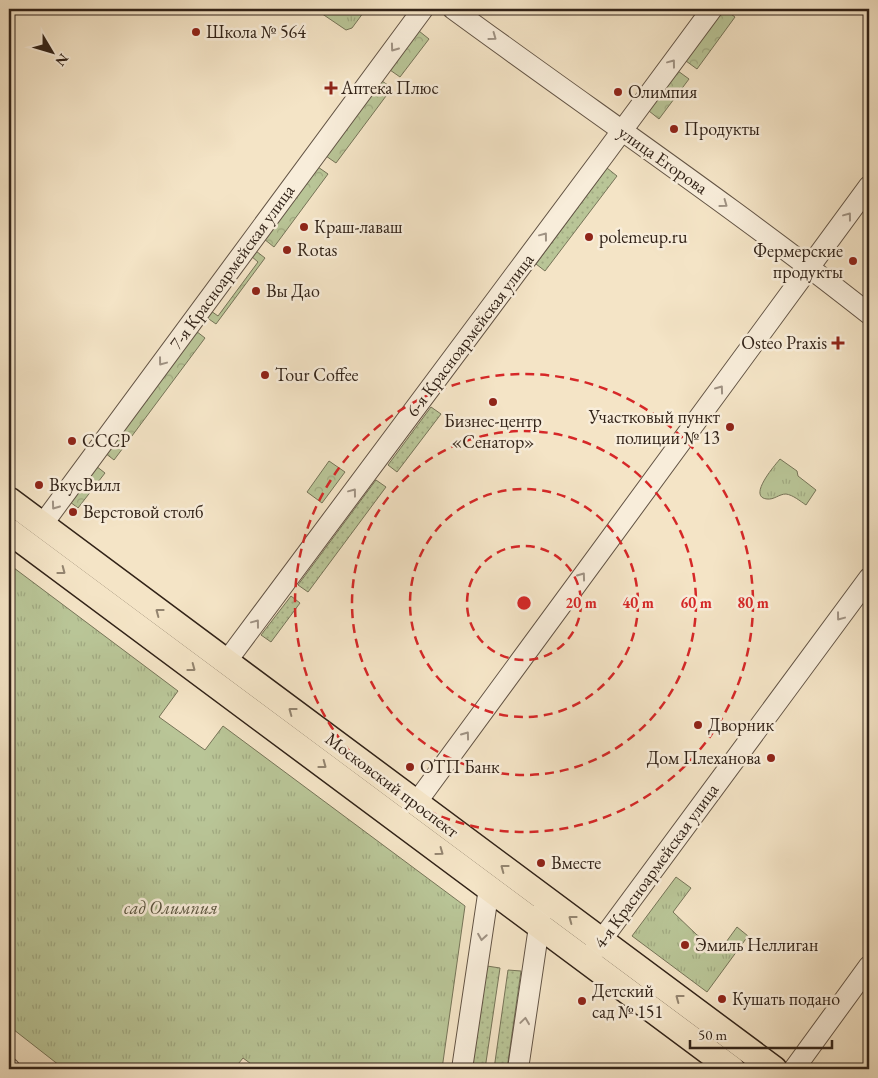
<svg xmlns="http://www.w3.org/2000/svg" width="878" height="1078" font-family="'EB Garamond',serif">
  <defs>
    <pattern id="grass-dots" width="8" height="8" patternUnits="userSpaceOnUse" patternTransform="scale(1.25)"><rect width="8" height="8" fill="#b9c597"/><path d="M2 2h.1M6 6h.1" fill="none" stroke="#a0a981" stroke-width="1.8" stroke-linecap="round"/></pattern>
    <pattern id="forest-crowns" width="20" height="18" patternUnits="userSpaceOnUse" patternTransform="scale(1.25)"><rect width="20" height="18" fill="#b9c597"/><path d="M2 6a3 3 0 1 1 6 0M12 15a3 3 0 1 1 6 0" fill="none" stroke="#a0a981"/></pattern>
    <pattern id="park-tufts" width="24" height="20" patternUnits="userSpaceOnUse" patternTransform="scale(1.25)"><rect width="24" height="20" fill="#b9c597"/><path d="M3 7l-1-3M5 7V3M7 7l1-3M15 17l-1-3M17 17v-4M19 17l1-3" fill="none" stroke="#a0a981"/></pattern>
  </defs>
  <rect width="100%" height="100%" fill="#f4e4c6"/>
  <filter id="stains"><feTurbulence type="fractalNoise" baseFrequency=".004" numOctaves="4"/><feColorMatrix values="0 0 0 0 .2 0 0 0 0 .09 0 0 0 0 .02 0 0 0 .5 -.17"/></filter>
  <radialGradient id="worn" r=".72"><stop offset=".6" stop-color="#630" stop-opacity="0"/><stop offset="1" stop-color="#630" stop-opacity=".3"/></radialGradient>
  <g fill="url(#grass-dots)" stroke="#767458">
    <polygon points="607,168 617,176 545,271 536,264"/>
    <polygon points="431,407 441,414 397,472 388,465"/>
    <polygon points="376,480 386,487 308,592 298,585"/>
    <polygon points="291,596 300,603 271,642 261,635"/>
    <polygon points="487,966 500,968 485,1069 472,1069"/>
    <polygon points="508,970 521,971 507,1069 494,1069"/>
  </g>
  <g fill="url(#forest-crowns)" stroke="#767458">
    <polygon points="724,9 735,17 697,69 686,61"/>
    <polygon points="419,31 429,39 400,77 390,70"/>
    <polygon points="678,71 689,79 659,119 649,111"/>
    <polygon points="382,81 392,88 336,163 326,156"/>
    <polygon points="318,167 328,174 274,247 264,239"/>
    <polygon points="256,251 265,258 216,324 206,317 211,311 218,316 258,262 251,256"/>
    <polygon points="196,331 205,338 114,460 105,453"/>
    <polygon points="329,461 345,472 322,503 307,492"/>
    <polygon points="96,466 105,473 78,508 70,502"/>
  </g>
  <g fill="url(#park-tufts)" stroke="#767458">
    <polygon points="315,9 366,9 352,28 346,30"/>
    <path d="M 780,459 L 797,471 L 798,476 L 816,490 L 806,505 C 800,501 793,495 786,494 C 779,494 774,500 767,499 C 747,497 775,465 780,459 Z"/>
    <polygon points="14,568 178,691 159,717 205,750 223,726 465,906 442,1069 258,1069 243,1058 234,1069 64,1069 9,1026 9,579"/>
    <polygon points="676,877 691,888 673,912 697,935 721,949 737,927 748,936 707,992 632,936"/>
  </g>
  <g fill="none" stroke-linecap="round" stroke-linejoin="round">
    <defs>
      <g id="minor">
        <path d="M 453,9 C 592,111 734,207 869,314"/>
        <polyline points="42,525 423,9"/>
        <polyline points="226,662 607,151 712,9"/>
        <polyline points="416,803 869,186"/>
        <polyline points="592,953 869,578"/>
        <polyline points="9,1068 10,1069"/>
        <polyline points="462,1069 489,888"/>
        <polyline points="518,1069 541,913"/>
        <polyline points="794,1069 869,966"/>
      </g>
      <g id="major">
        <polyline points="9,500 774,1069"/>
        <polyline points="9,531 732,1069"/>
      </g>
    </defs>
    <use href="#minor" stroke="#625344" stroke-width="22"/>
    <use href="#major" stroke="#322318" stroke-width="28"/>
    <use href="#minor" stroke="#f8edda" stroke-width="20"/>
    <use href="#major" stroke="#f4e4c6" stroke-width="25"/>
  </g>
  <defs><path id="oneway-chevron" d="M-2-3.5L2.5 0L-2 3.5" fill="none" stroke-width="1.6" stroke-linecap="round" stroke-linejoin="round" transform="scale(1.25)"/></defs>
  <g stroke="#9f9283">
    <use href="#oneway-chevron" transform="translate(493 37) rotate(36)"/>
    <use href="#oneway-chevron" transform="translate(394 48) rotate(126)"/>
    <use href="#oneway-chevron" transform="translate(672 63) rotate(-53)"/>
    <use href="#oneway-chevron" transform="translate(724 204) rotate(36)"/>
    <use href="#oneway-chevron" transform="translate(848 216) rotate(-53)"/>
    <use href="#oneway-chevron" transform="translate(544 236) rotate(-53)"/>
    <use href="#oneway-chevron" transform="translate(162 362) rotate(127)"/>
    <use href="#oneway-chevron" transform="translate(720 389) rotate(-54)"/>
    <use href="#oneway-chevron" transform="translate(353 492) rotate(-53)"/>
    <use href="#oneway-chevron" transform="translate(55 506) rotate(126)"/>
    <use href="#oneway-chevron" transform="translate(582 576) rotate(-54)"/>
    <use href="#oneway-chevron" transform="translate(840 617) rotate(127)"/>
    <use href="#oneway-chevron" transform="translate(256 623) rotate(-53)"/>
    <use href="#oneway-chevron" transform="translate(466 735) rotate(-54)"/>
    <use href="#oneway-chevron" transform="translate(482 937) rotate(99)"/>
    <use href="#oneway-chevron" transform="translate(525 1021) rotate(-82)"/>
  </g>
  <g stroke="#93846f">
    <use href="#oneway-chevron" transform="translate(62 571) rotate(37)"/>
    <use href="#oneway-chevron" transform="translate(159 612) rotate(-143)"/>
    <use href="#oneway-chevron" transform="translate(192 668) rotate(37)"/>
    <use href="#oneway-chevron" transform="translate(292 711) rotate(-143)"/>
    <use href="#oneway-chevron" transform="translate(323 765) rotate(37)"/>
    <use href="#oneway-chevron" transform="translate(440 852) rotate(36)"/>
    <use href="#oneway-chevron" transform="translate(504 868) rotate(-143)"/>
    <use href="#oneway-chevron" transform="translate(572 919) rotate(-143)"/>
    <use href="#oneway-chevron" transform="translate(679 998) rotate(-143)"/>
  </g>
  <g fill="none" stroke="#d62828" stroke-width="2.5" stroke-dasharray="9 6">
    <circle cx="524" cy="603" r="57"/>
    <circle cx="524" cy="603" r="114"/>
    <circle cx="524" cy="603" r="172"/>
    <circle cx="524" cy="603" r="229"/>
  </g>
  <g fill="#8f2418" stroke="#f8edda" stroke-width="2">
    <circle cx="196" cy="32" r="5"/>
    <path d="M328.5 80.5h5v5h5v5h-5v5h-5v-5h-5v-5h5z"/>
    <circle cx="618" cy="92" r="5"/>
    <circle cx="674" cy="129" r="5"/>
    <circle cx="304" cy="227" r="5"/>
    <circle cx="589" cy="237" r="5"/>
    <circle cx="287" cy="250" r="5"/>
    <circle cx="853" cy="261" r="5"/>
    <circle cx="256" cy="291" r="5"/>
    <path d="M835.5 335.5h5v5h5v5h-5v5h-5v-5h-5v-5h5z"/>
    <circle cx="265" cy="375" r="5"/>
    <circle cx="493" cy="402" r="5"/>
    <circle cx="730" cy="427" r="5"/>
    <circle cx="72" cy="441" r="5"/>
    <circle cx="39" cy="485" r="5"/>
    <circle cx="73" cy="512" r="5"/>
    <circle cx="698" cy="725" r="5"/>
    <circle cx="771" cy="758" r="5"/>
    <circle cx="410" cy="767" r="5"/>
    <circle cx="541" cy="863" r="5"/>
    <circle cx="685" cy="945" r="5"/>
    <circle cx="722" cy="999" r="5"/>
    <circle cx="582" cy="1001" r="5"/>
  </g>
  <g text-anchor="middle" stroke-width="5" stroke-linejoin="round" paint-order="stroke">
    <g font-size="18" fill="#322318" stroke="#f8edda" text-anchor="start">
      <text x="206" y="38">Школа № 564</text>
      <text x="341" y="94">Аптека Плюс</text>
      <text x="628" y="98">Олимпия</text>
      <text x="684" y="135">Продукты</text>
      <text x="314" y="233">Краш-лаваш</text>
      <text x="599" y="243">polemeup.ru</text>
      <text x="297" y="256">Rotas</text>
      <text x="843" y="257" text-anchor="end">Фермерские<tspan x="843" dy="21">продукты</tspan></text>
      <text x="266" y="297">Вы Дао</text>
      <text x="827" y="349" text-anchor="end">Osteo Praxis</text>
      <text x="275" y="381">Tour Coffee</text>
      <text x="720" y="423" text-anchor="end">Участковый пункт<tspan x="720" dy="21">полиции № 13</tspan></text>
      <text x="493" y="427" text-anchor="middle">Бизнес-центр<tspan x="493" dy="21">«Сенатор»</tspan></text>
      <text x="82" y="447">СССР</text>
      <text x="49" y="491">ВкусВилл</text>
      <text x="83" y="518">Верстовой столб</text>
      <text x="708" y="731">Дворник</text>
      <text x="761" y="764" text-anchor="end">Дом Плеханова</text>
      <text x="420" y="773">ОТП Банк</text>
      <text x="551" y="869">Вместе</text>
      <text x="695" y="951">Эмиль Неллиган</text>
      <text x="592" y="997">Детский<tspan x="592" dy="21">сад № 151</tspan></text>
      <text x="732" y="1005">Кушать подано</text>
    </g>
    <g font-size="18" fill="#322318" stroke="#f8edda">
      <text transform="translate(663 160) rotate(35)" y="6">улица Егорова</text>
      <text transform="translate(232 267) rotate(-54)" y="6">7-я Красноармейская улица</text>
      <text transform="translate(470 335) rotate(-53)" y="6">6-я Красноармейская улица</text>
      <text transform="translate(392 785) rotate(37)" y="6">Московский проспект</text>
      <text transform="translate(656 866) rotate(-54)" y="6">4-я Красноармейская улица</text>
    </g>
    <g font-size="18" font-style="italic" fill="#5a543e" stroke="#f8edda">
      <text x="171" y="914">сад Олимпия</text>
    </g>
  </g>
  <circle cx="524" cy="603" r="8" fill="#d62828" stroke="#f8edda" stroke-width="2.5"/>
  <g font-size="15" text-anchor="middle" font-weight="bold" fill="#d62828" stroke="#f8edda" stroke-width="5" stroke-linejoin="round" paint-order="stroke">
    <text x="581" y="608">20 m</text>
    <text x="638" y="608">40 m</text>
    <text x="696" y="608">60 m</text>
    <text x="753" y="608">80 m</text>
  </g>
  <rect width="878" height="1078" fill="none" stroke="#f4e4c6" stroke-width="30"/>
  <rect x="10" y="10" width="858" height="1058" fill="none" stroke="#322318" stroke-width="2.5"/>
  <rect x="15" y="15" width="848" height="1048" fill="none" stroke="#322318"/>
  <g transform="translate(52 52) rotate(128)" stroke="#f8edda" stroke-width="4" paint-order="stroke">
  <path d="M0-4L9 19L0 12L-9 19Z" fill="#322318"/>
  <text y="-8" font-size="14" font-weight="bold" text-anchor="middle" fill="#322318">N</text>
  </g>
  <path d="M690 1040v8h142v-8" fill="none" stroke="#322318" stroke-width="2.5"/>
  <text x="698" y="1040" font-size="15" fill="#322318" stroke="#f8edda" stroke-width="4" paint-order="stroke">50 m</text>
  <rect width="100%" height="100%" filter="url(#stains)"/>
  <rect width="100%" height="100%" fill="url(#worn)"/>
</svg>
